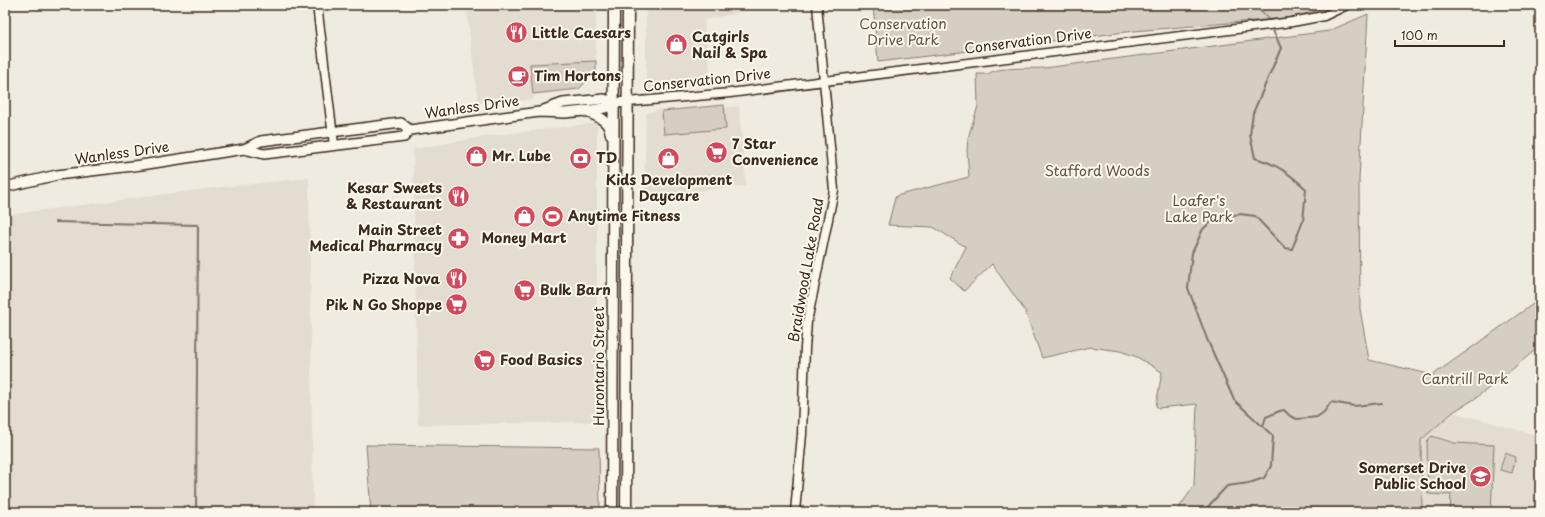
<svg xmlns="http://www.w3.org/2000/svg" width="1545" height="517" font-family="'Playpen Sans',sans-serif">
  <rect width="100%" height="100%" fill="#f0ebe0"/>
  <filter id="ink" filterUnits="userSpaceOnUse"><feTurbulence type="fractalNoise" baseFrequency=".025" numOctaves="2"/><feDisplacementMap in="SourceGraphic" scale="8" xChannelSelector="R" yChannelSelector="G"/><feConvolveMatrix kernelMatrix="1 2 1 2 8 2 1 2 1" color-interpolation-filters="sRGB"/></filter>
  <g filter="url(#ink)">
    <g fill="#e2dcd1">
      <polygon points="522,5 596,5 596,61 530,64 534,99 517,101 504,100 478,103 467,12"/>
      <polygon points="646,5 741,5 737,13 704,20 711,82 654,90 646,89"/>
      <polygon points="739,106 746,186 644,197 646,113 662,109 664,134 726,129 724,108"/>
      <polygon points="597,123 597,420 591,422 418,425 413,149 489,136"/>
      <polygon points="309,178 313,512 5,512 5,215 213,188"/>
      <polygon points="1453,412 1540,436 1540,512 1422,512 1421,440"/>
    </g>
    <g fill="#d5cec3" stroke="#887c70">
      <polygon points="873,5 1331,5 1316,11 1288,18 1134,31 878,62"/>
      <path d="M 1368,14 L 1359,180 L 1360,309 L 1369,360 L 1433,375 L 1540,299 L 1540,346 L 1497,382 L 1473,400 L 1453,412 L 1421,440 L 1422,512 L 1176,512 L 1194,486 L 1197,404 L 1159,408 L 1156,406 L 1162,372 L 1137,357 L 1120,351 L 1090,347 L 1042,358 L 1025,311 L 992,264 L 964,291 L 950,278 L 966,247 L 933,227 L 888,225 L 895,198 L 896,196 L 969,177 L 967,150 L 968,138 L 978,106 L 977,74 L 988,74 C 998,66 1031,69 1044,68 L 1329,31 Z"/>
      <polygon points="596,61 596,70 579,89 533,94 530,64"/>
      <polygon points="724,105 726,129 664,134 662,111"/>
      <polygon points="1432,436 1454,443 1494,445 1491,512 1450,512 1451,494 1447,495 1428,494 1427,441"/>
      <polygon points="366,445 599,448 600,512 371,512"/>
      <polygon points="1505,453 1516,457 1512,473 1500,470"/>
    </g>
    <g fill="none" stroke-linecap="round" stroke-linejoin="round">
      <g stroke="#7f7367" stroke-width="2">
        <polyline points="1254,5 1267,17 1269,22"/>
        <polyline points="55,222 198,225 196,512"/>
        <path d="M 1263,426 L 1266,417 C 1272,415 1277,411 1284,410 L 1290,416 L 1297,419 L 1317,417 L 1324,412 L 1331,402 L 1354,406 L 1382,403"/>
        <path d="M 1203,512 L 1227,486 L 1249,483 L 1264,478 L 1271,466 L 1273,436 L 1234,400 L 1207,339 L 1188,288 L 1192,253 L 1203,229 L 1216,218 L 1240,214 L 1255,216 L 1285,248 L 1292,249 L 1303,221 L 1306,189 C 1290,174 1277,164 1255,158 L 1250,135 L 1253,113 L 1281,48 L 1272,28"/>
      </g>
      <defs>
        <g id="tertiary">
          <polyline points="317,5 334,145"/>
          <polyline points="628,102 730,93 1292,22 1324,16 1347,5"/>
          <polyline points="795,512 802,434 805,348 807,322 834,190 817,5"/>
        </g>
        <g id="secondary">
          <polyline points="544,110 563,103 604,99 615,103 628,102"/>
          <polyline points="244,149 264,154 404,137 410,130 539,112 565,113 585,111 605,108 615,103"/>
          <polyline points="5,187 57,175 141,165 244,149 261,141 401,123 410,130"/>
        </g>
        <g id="primary">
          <path d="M 585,111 C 598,116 609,120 611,134"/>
          <polyline points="612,512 614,5"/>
          <polyline points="626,512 628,5"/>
        </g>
      </defs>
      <use href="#tertiary" stroke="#3b2a1e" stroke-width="11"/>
      <use href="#secondary" stroke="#3b2a1e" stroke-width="12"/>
      <use href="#primary" stroke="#3b2a1e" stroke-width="13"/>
      <use href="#tertiary" stroke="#fbf7ec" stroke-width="8"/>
      <use href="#secondary" stroke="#fbf7ec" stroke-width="9"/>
      <use href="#primary" stroke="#fbf7ec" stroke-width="10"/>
    </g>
  </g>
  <defs>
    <symbol id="restaurant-disc" viewBox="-11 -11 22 22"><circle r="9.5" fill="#d1495b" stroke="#fbf7ec"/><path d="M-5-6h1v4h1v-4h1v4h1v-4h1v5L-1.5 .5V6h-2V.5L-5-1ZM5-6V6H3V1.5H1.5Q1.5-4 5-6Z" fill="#fff"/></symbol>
    <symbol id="shop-disc" viewBox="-11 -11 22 22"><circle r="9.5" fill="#d1495b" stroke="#fbf7ec"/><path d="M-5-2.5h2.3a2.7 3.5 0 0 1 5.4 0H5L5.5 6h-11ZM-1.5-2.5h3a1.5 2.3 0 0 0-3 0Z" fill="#fff"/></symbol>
    <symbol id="cafe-disc" viewBox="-11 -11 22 22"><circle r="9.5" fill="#d1495b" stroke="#fbf7ec"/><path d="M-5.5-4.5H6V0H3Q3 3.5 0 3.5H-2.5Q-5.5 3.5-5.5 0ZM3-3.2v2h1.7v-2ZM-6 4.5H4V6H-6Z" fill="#fff"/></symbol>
    <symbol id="supermarket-disc" viewBox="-11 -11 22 22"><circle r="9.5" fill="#d1495b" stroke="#fbf7ec"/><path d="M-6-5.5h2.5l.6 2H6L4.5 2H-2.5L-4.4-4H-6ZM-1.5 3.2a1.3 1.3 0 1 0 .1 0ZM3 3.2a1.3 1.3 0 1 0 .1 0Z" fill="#fff"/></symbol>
    <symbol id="bank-disc" viewBox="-11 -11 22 22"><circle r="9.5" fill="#d1495b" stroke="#fbf7ec"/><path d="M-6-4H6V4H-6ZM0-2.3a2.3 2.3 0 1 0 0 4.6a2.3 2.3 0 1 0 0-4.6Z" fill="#fff"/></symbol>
    <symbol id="stadium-disc" viewBox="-11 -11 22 22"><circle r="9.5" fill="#d1495b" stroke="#fbf7ec"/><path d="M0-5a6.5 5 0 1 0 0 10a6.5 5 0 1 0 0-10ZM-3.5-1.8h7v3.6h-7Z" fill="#fff"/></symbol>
    <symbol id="pharmacy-disc" viewBox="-11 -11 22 22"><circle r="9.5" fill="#d1495b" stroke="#fbf7ec"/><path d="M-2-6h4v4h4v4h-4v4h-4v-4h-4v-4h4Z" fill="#fff"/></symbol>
    <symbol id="school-disc" viewBox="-11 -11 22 22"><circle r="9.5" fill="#d1495b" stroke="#fbf7ec"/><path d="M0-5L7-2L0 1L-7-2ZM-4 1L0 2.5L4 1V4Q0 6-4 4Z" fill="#fff"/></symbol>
  </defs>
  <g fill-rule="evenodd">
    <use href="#restaurant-disc" x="504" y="20" width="25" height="25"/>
    <use href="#shop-disc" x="664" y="32" width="25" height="25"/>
    <use href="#cafe-disc" x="506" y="64" width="25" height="25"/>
    <use href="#supermarket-disc" x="704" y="140" width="25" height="25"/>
    <use href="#shop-disc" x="464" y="144" width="25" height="25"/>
    <use href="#bank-disc" x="568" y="146" width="25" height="25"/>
    <use href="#shop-disc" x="656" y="146" width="25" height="25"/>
    <use href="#restaurant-disc" x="446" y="184" width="25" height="25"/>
    <use href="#shop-disc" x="512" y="204" width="25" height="25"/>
    <use href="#stadium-disc" x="540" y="204" width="25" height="25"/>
    <use href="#pharmacy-disc" x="446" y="226" width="25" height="25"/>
    <use href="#restaurant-disc" x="444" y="266" width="25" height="25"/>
    <use href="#supermarket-disc" x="512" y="278" width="25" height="25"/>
    <use href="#supermarket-disc" x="444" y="292" width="25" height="25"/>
    <use href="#supermarket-disc" x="472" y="348" width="25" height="25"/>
    <use href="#school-disc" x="1468" y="464" width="25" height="25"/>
  </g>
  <g text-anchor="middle" stroke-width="4" stroke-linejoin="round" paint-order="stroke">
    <g font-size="14" fill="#625347" stroke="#fbf7ec">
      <text x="903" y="29">Conservation<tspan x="903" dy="16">Drive Park</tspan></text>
      <text x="1097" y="176">Stafford Woods</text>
      <text x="1199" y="206">Loafer's<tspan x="1199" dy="16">Lake Park</tspan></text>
      <text x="1465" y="384">Cantrill Park</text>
    </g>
    <g font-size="14" font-weight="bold" fill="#3b2a1e" stroke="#fbf7ec" text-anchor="start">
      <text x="532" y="38">Little Caesars</text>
      <text x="692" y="42">Catgirls<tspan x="692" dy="16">Nail &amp; Spa</tspan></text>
      <text x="534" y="81">Tim Hortons</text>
      <text x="732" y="149">7 Star<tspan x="732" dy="16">Convenience</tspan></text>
      <text x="492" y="161">Mr. Lube</text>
      <text x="596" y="163">TD</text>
      <text x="669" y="185" text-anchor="middle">Kids Development<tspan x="669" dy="16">Daycare</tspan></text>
      <text x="442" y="193" text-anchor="end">Kesar Sweets<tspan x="442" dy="16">&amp; Restaurant</tspan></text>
      <text x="568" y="221">Anytime Fitness</text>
      <text x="442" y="235" text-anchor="end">Main Street<tspan x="442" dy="16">Medical Pharmacy</tspan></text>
      <text x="524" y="243" text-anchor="middle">Money Mart</text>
      <text x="440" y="284" text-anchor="end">Pizza Nova</text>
      <text x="540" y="295">Bulk Barn</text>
      <text x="442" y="310" text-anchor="end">Pik N Go Shoppe</text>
      <text x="500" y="365">Food Basics</text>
      <text x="1466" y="473" text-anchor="end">Somerset Drive<tspan x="1466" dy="16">Public School</tspan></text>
    </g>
    <g font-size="14" fill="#3b2a1e" stroke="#fbf7ec">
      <text transform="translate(1028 41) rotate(-7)" y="5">Conservation Drive</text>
      <text transform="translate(707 80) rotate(-6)" y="5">Conservation Drive</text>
      <text transform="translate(472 107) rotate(-8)" y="5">Wanless Drive</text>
      <text transform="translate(122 153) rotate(-8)" y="5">Wanless Drive</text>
      <text transform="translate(806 270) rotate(-80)" y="5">Braidwood Lake Road</text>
      <text transform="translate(599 366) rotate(-90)" y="5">Hurontario Street</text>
    </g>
  </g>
  <rect width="1545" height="517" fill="none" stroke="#fbf7ec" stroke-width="20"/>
  <rect x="10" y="10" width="1525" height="497" fill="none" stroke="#3b2a1e" stroke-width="1.5" filter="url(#ink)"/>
  <path d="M1395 40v6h109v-6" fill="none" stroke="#3b2a1e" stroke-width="2"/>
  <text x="1401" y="40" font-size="12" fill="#3b2a1e" stroke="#fbf7ec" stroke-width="3" paint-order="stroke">100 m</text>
</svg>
